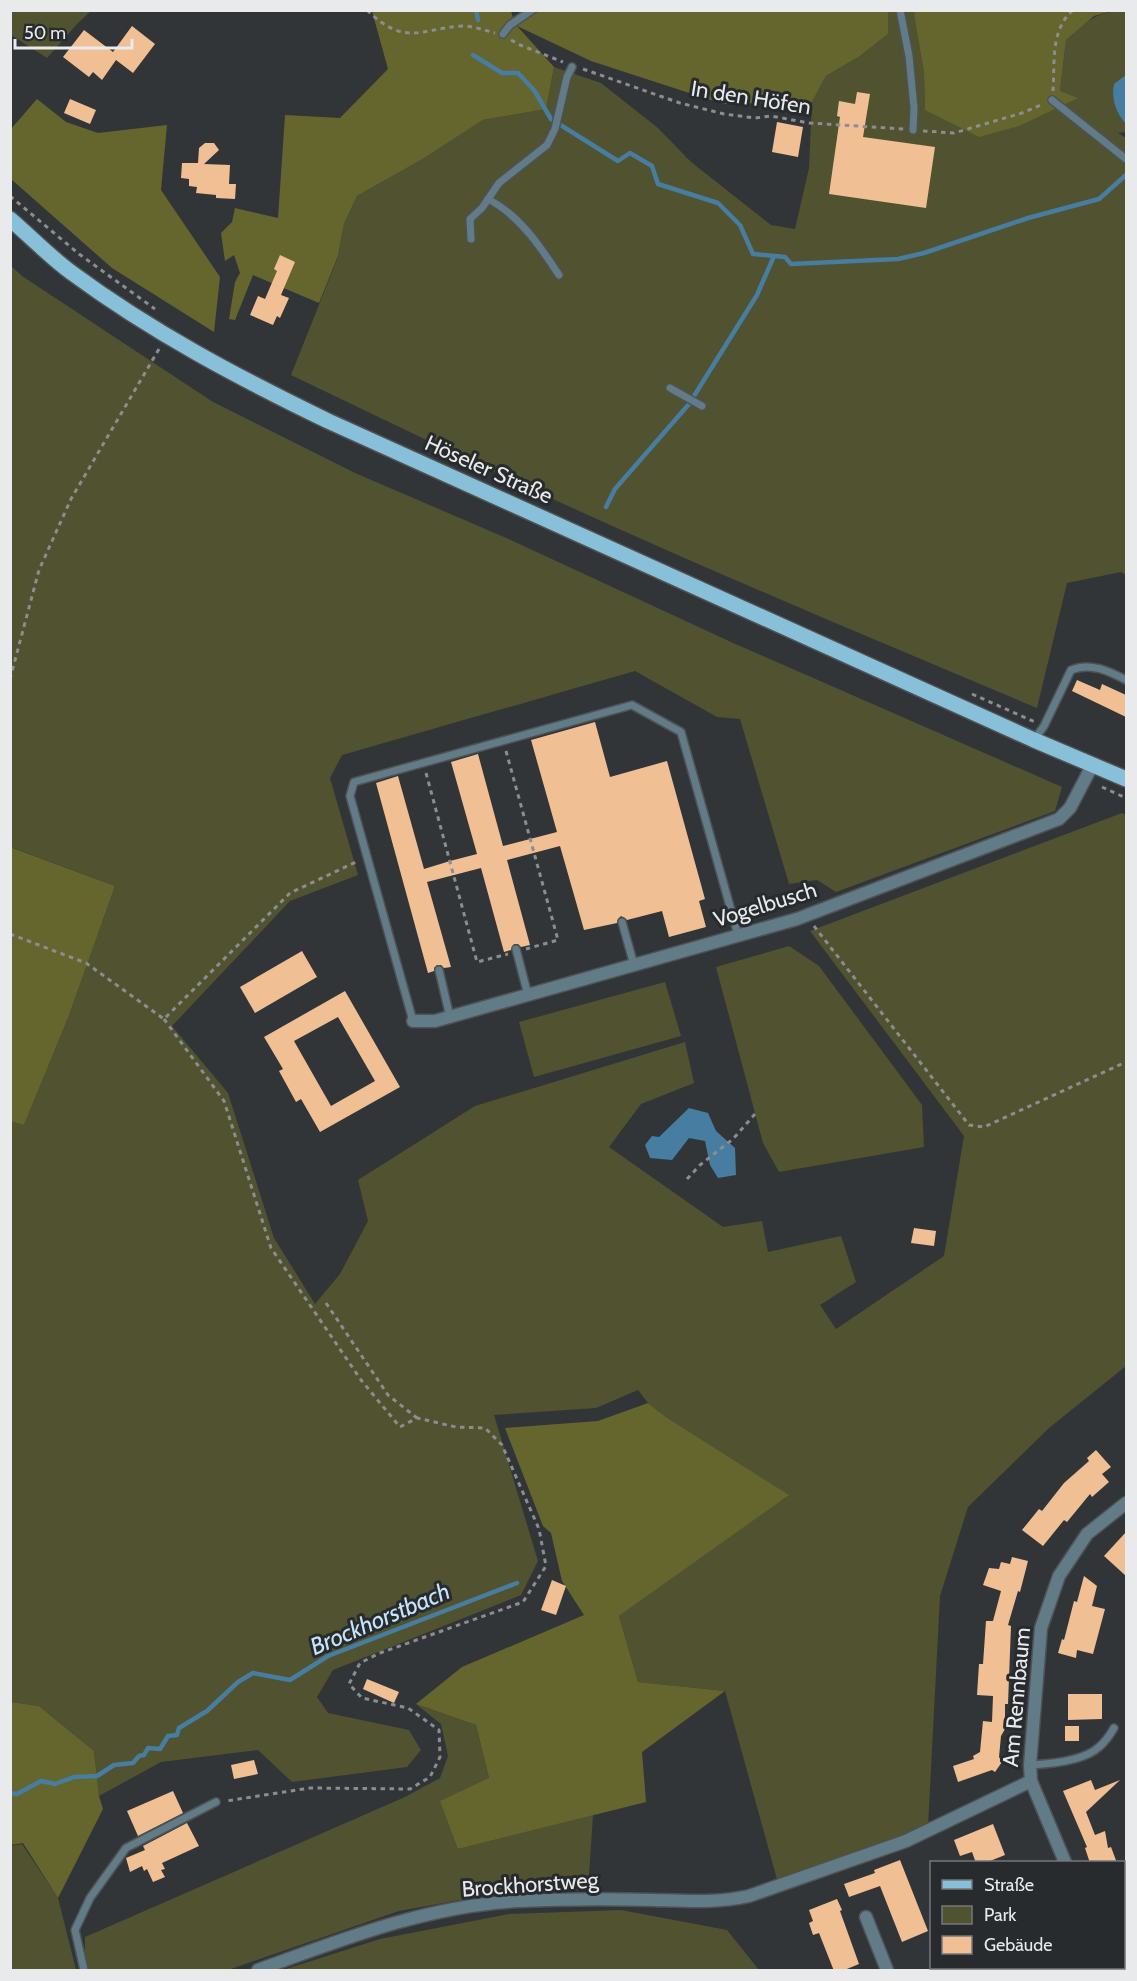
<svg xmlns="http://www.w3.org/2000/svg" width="1137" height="1981" font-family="Cabin,sans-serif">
  <rect width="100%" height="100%" fill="#323538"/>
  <g fill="#51522f">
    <polygon points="10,11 11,10 91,11 77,24 47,58 11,35"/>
    <path d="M 888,11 L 916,11 L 914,15 L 924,73 L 925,110 L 1077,98 L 1060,91 L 1066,40 C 1088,21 1095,11 1126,11 L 1126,132 L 1118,133 L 1126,138 L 1126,575 L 1121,572 L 1067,583 L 1037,708 C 849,629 660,550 475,463 C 413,434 352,404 291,375 L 338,257 L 344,224 L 357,196 L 421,160 L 483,120 L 546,109 L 554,67 L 601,83 L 658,128 L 691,162 L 771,225 L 795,229 L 809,168 L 812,102 L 826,76 L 860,56 L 888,34 Z"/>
    <polygon points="10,265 22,276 213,402 355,473 504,537 731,642 1062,787 1055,811 836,892 817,880 789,884 740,719 717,717 635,671 342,755 330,778 358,875 290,901 172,1026 228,1093 274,1238 315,1304 340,1274 368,1221 358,1180 475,1106 685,1042 694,1083 641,1104 609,1147 723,1227 762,1221 768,1252 841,1236 856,1282 820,1305 836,1329 944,1256 964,1136 810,931 1122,813 1126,815 1126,1366 1049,1428 968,1507 940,1596 928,1826 778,1883 725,1691 638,1682 619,1616 788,1495 666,1417 648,1403 638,1390 596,1408 494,1415 538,1561 521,1595 333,1670 317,1697 328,1713 409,1730 421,1750 407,1767 292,1782 258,1750 161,1762 99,1796 94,1751 39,1706 11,1702 11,1121 24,1125 68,1018 115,886 11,847"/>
    <polygon points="789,946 819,966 922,1105 924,1147 779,1172 763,1143 716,967"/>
    <polygon points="665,982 681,1036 534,1077 519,1022"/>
    <polygon points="416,1704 476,1725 489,1778 458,1849 593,1815 588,1890 498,1893 399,1911 228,1970 85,1970 85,1937 405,1797 440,1778 448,1756 441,1724"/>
    <polygon points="22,1844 58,1898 76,1970 11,1970 11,1846"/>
    <polygon points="621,1910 727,1930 759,1970 283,1970 380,1939 509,1914"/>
  </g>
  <g fill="#65662d">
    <polygon points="541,10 888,11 888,34 860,56 826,76 812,102 723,104 591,61 517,26 554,67 546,109 483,120 421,160 357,196 344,224 338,256 319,303 253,275 235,320 229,319 235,282 240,273 234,255 225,261 221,233 232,222 235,208 278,218 285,115 340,118 388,69 372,11 511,11 515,25"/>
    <polygon points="916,10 1112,11 1094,16 1066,40 1060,91 1078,98 1019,126 979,137 925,110 924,73 914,15"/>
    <polygon points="37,99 66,122 98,133 167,125 161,190 220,277 214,332 112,268 11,179 11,129"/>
    <polygon points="10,847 115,886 68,1018 24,1125 10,1121"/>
    <polygon points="648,1403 666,1417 789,1495 619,1616 638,1682 725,1691 642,1752 646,1802 458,1849 440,1801 489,1778 476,1725 416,1704 462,1667 584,1615 562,1581 551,1533 543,1526 505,1428 598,1421"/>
    <polygon points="11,1702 39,1706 94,1751 99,1796 103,1809 58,1898 23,1843 11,1845"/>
  </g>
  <g fill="#477da0">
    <path d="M 1126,75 L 1126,124 C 1116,113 1111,99 1114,84 Z"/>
    <polygon points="689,1108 708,1113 716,1131 735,1148 736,1175 718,1178 710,1165 705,1141 689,1138 672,1160 650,1158 645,1145 652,1136 659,1137"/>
  </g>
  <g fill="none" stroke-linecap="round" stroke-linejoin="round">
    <g stroke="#477da0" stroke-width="4.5">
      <polyline points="476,10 478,20"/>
      <polyline points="473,55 502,73 518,73 534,90 551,119 618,161 630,153 652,166 658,184 718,203 740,225 753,254 785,257 791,264 898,259 924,253 1028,218 1099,199 1126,175"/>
      <polyline points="606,507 615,489 689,404 757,295 774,256"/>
      <polyline points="10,1793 17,1794 41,1781 55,1784 74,1777 97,1776 114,1765 133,1763 139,1756 144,1755 148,1748 160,1749 168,1736 177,1735 179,1728 207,1711 238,1682 253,1673 290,1680 328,1656 517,1583"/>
    </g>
  </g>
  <g fill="#f0bf94" fill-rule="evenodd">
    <polygon points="132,26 155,44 133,73 116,60 102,80 93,72 89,77 63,57 84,30 113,52"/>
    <polygon points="857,92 870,94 863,137 935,147 926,208 829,194 840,117 837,116 839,101 855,104"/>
    <polygon points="70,99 96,110 90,124 64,113"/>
    <polygon points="777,122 803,127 798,157 772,152"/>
    <polygon points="205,143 214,143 219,150 204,164 230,165 229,184 236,184 235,199 216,198 216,195 196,193 197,187 189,186 189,179 181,178 182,163 198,163 199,148"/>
    <polygon points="280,255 295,262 281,295 289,298 280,318 277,316 273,325 250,315 258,296 265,299 277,271 274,269"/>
    <polygon points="1077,680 1100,690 1102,684 1126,695 1126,717 1072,691"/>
    <polygon points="595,722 610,777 667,761 705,899 699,901 706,927 669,937 662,911 627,920 625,918 621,916 618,919 617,923 584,930 560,846 507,860 530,945 521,947 518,944 514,944 511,950 504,952 481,868 427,882 451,967 444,968 441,965 437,965 434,968 434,971 428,973 376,783 398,776 424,869 450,861 477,854 451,762 478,754 503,846 557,832 531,740"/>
    <polygon points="302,951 317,977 255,1013 240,987"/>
    <path d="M 345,991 L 400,1087 L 320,1132 L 301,1099 L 296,1102 L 279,1071 L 283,1069 L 264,1037 ZM 338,1017 L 375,1081 L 331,1106 L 294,1041 Z"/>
    <polygon points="914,1228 936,1231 934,1246 911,1243"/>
    <polygon points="1096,1450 1111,1467 1102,1474 1109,1482 1092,1497 1090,1494 1067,1522 1064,1520 1043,1546 1022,1530 1039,1509 1042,1511 1064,1483 1089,1461 1087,1458"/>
    <polygon points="1126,1532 1126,1576 1104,1556"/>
    <polygon points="1012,1557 1028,1561 1020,1592 1018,1591 1008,1625 1011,1626 1008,1704 1005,1704 1005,1729 1001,1736 999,1757 1002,1762 995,1772 992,1770 958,1782 953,1766 974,1759 973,1756 980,1752 983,1721 992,1722 993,1696 977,1695 979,1664 983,1664 986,1621 993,1621 1001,1591 983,1585 989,1568 999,1569 1001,1562 1010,1564"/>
    <polygon points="1084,1576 1097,1586 1092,1606 1105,1609 1093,1654 1077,1650 1076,1658 1058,1653 1062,1639 1064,1640 1074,1601 1077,1602"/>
    <polygon points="552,1580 566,1586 556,1615 541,1610"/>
    <polygon points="367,1679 399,1692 394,1703 363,1689"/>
    <polygon points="1068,1694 1102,1694 1102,1719 1068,1720"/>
    <rect x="1065" y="1726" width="14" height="15"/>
    <polygon points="254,1760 258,1774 234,1779 231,1765"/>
    <polygon points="1091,1780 1095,1790 1120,1780 1086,1812 1095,1835 1105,1831 1108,1848 1111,1847 1117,1863 1090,1863 1085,1848 1087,1847 1063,1791"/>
    <polygon points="173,1791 183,1813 138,1836 127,1811"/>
    <polygon points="187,1823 199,1846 162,1863 165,1869 161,1870 165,1877 153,1882 147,1869 144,1871 142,1866 130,1872 126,1858 145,1850 143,1846"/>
    <polygon points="993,1824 1005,1855 985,1863 976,1863 972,1852 960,1856 954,1840"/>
    <polygon points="900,1860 928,1931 902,1942 880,1886 849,1897 844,1884 875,1873 874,1870"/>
    <polygon points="837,1899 842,1910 840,1911 859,1964 842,1971 834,1971 819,1933 813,1935 809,1923 813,1921 809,1910"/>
  </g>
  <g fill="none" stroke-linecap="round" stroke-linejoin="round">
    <defs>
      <g id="lane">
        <polyline points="900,10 909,56 914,108 913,130"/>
        <polyline points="503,34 510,25 532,10"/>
        <polyline points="1052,100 1126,159"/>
        <path d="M 488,199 C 519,215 540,246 559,275"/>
        <polyline points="471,239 470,219 482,208 499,183 547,145 555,129 567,77 572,67"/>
        <polyline points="670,388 702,406"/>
        <path d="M 1034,740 L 1044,726 L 1071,670 C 1090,662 1109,671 1126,680"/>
        <polyline points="622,922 634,965"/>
        <polyline points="516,949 528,995"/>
        <polyline points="439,970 450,1017"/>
        <polyline points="413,1021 350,796 354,782 632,705 681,732 738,935"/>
        <path d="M 1030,1765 C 1050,1764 1084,1761 1099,1747 C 1105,1742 1110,1735 1114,1728"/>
        <polyline points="1124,1938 1126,1941"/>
        <polyline points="84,1970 75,1930 90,1898 126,1848 216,1802"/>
      </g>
      <g id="street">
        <polyline points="413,1021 435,1021 797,919 1059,819 1070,808 1093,764"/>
        <polyline points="1065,1862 1031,1781 1030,1765 1041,1628 1059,1576 1087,1534 1126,1503"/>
        <polyline points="866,1917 887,1970"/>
        <path d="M 258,1970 C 343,1939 429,1905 521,1901 C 565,1899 610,1899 654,1900 C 686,1901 718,1903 749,1896 L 906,1841 L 1031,1781"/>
        <polyline points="1043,1970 1049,1968"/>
      </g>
      <path id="primary" d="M 10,219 C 31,237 50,257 72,273 C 152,332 239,378 328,421 L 1034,740 L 1126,779"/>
    </defs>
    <use href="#lane" stroke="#4f5255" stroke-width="10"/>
    <use href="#street" stroke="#4f5255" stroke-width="15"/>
    <use href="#primary" stroke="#4f5255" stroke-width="18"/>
    <g stroke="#8b8d90" stroke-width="3" stroke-dasharray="4.5 4.5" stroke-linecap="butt">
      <path d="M 367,10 C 405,47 419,29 462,26 C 473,26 484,30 495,33"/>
      <polyline points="511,40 520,45 563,62"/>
      <polyline points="583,69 680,103 724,114 755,118 771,116 809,123 904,129"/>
      <path d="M 1053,91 C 1055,63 1050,30 1073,10"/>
      <polyline points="923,131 954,133 1022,113 1043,104"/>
      <polyline points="10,196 79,254 155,309"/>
      <polyline points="10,679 39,570 71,499 159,349"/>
      <polyline points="972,694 1035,722"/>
      <polyline points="506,751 558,940 526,949"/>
      <polyline points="426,773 477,962 508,954"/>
      <polyline points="1102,787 1126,798"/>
      <polyline points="814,926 969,1125 984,1127 1126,1062"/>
      <polyline points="10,934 86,963 164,1019 290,893 358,861"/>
      <polyline points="164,1019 224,1101 271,1248 361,1380 400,1427 417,1418 456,1427 485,1428 502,1445 539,1529 546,1566 523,1602 380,1653 360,1663 349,1684 362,1698 408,1708 439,1730 440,1757 430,1777 410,1789 310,1788 226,1801"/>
      <polyline points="687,1179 700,1165 733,1139 755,1114"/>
      <polyline points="326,1303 388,1395 417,1418"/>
    </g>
    <use href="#lane" stroke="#617b87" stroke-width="7"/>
    <use href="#street" stroke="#617b87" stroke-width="12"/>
    <use href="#primary" stroke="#89c0d9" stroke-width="15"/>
  </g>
  <g text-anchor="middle" stroke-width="6" stroke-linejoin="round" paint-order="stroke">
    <g font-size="22" fill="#e8eaec" stroke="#282b2e">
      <text transform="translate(751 97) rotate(9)" y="8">In den Höfen</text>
      <text transform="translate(489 469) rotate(24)" y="8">Höseler Straße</text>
      <text transform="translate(765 904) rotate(-17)" y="8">Vogelbusch</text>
      <text transform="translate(1016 1697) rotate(-85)" y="8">Am Rennbaum</text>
      <text transform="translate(530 1884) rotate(-4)" y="8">Brockhorstweg</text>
    </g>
    <g font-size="24" font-style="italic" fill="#c6e5fa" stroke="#282b2e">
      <text transform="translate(380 1619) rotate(-23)" y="8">Brockhorstbach</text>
    </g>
  </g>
  <rect width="1137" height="1981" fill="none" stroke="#e8eaec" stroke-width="24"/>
  <rect x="930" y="1861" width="195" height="108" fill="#282b2e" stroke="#75777a" stroke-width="1.5"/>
  <rect x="942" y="1880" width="30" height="9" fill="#89c0d9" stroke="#75777a" stroke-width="1.5"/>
  <text x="984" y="1891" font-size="18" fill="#e8eaec">Straße</text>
  <rect x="942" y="1906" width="30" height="18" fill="#51522f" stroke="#75777a" stroke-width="1.5"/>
  <text x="984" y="1921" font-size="18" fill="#e8eaec">Park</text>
  <rect x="942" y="1936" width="30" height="18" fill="#f0bf94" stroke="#75777a" stroke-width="1.5"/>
  <text x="984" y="1951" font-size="18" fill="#e8eaec">Gebäude</text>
  <path d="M15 39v9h117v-9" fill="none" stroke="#e8eaec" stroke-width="3"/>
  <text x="24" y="39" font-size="18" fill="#e8eaec" stroke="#282b2e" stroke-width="4.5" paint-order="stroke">50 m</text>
</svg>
